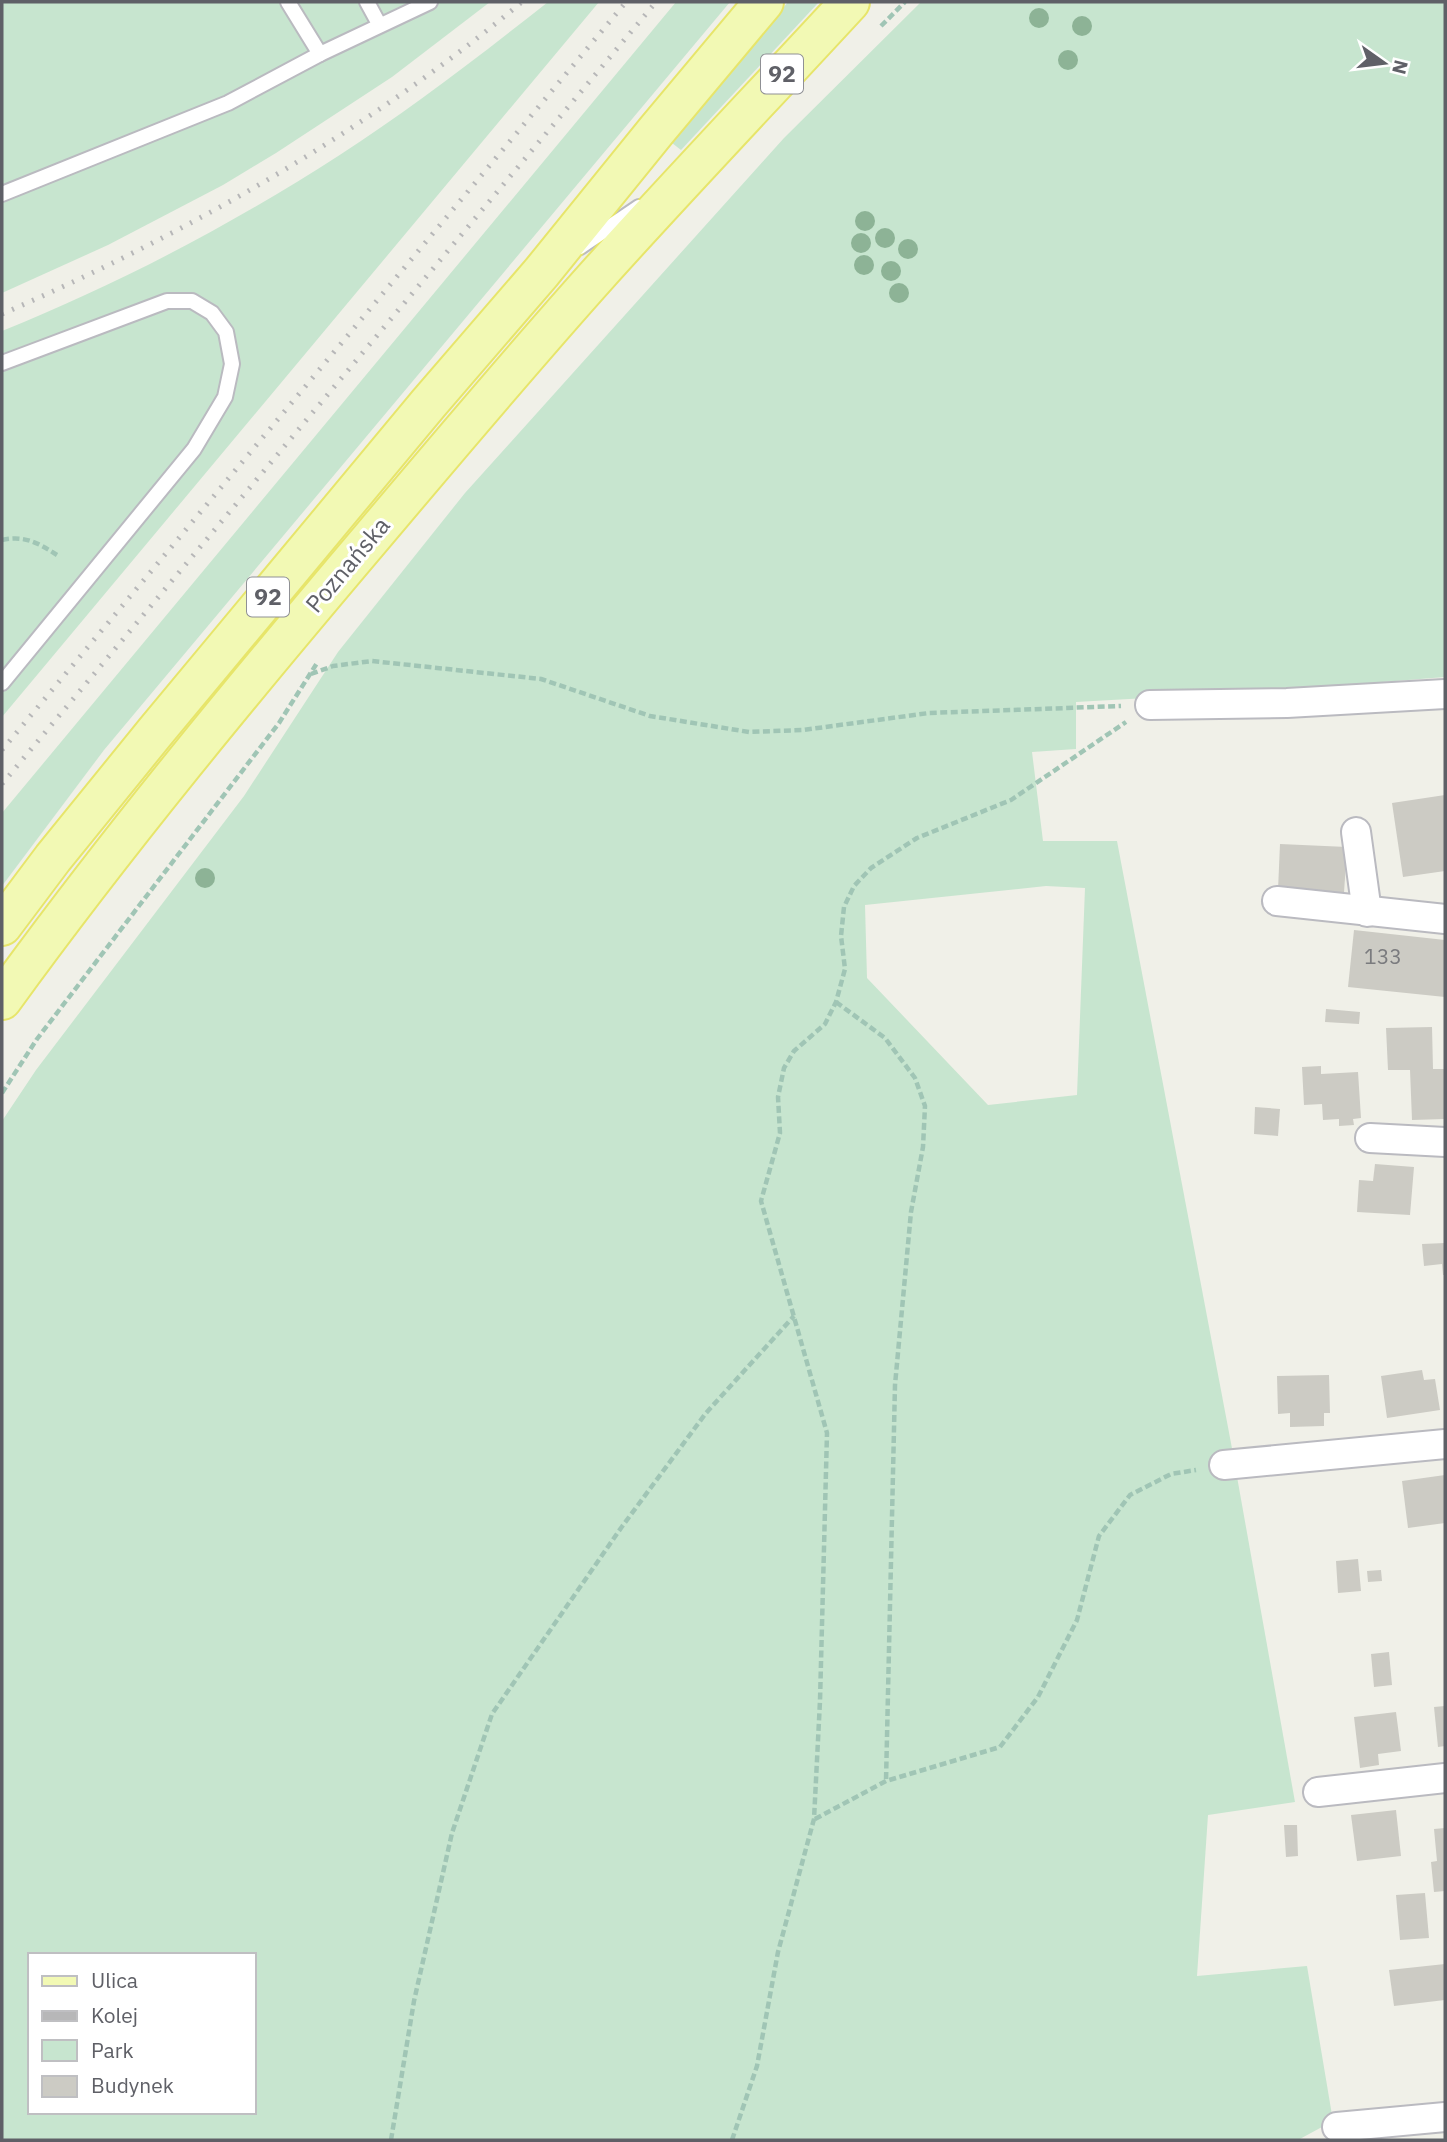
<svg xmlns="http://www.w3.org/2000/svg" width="1447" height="2142" font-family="'IBM Plex Sans',sans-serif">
  <rect width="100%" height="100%" fill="#f0f0e8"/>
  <g fill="#c7e5cf" fill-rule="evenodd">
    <polygon points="2,2 490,2 392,77 276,153 223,185 108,245 2,293"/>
    <path d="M 548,2 L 599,2 L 2,717 L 2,331 C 146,273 295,191 421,99 C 464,68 506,35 548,2 Z"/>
    <polygon points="676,2 730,2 104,750 2,886 2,813"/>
    <polygon points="788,2 819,2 681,150 672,143"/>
    <path d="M 921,2 L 1445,2 L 1445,677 L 1271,691 L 1076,702 L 1076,749 L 1032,752 L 1043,841 L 1117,841 L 1231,1443 L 1295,1802 L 1208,1815 L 1197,1976 L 1307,1966 L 1333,2121 L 1298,2140 L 2,2140 L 2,1121 L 36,1070 L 244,796 L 338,652 L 465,493 L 784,138 ZM 1046,886 L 1085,888 L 1077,1095 L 988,1105 L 867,978 L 865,905 ZM 30,1955 L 254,1955 L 254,2112 L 30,2112 Z"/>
  </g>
  <g fill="#cccbc4">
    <polygon points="1445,795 1445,871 1403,877 1392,803"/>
    <polygon points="1280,844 1347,847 1344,893 1278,890"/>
    <polygon points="1354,930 1445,940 1445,997 1348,987"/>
    <polygon points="1326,1009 1360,1012 1359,1024 1325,1022"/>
    <polygon points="1432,1027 1433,1069 1445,1069 1445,1119 1412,1120 1410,1070 1388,1070 1386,1028"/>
    <polygon points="1321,1066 1321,1074 1358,1072 1361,1118 1353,1119 1354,1125 1339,1126 1339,1119 1323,1120 1322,1104 1304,1105 1302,1067"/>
    <polygon points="1255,1107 1280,1109 1278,1136 1254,1134"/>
    <polygon points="1375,1164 1414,1167 1410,1215 1357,1212 1359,1180 1373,1181"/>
    <polygon points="1445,1243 1445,1275 1443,1275 1442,1264 1424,1266 1422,1244"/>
    <polygon points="1422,1370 1424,1380 1435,1379 1440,1410 1387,1418 1381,1376"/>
    <polygon points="1329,1375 1330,1413 1324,1413 1324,1426 1290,1427 1290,1413 1278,1414 1277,1376"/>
    <polygon points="1445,1475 1445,1523 1408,1528 1402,1481"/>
    <polygon points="1358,1559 1361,1591 1338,1593 1336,1561"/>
    <polygon points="1381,1570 1382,1581 1368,1582 1367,1571"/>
    <polygon points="1389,1652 1392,1685 1374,1687 1371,1654"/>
    <polygon points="1445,1706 1445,1746 1438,1747 1434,1707"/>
    <polygon points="1396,1712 1401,1751 1378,1754 1379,1765 1360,1768 1354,1717"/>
    <polygon points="1396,1810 1401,1856 1357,1861 1351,1815"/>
    <polygon points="1284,1825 1297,1825 1298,1856 1286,1857"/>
    <polygon points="1445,1828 1445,1891 1434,1892 1431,1862 1437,1861 1434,1829"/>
    <polygon points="1425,1893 1429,1938 1400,1940 1396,1895"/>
    <polygon points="1445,1964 1445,2000 1394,2006 1389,1970"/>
  </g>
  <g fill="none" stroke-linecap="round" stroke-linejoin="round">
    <defs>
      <g id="lane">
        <polyline points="288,2 320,54"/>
        <polyline points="367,2 379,24"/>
        <polyline points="2,194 228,103 320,54 430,2"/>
        <polyline points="580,247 639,207"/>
        <polyline points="2,363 167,301 192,301 212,313 226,332 232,364 225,397 194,449 2,683"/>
      </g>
      <g id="street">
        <polyline points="1150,705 1287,703 1445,694"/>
        <polyline points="1356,832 1367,912"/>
        <polyline points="1277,901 1445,919"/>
        <polyline points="1370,1138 1445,1142"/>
        <polyline points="1224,1465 1445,1444"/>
        <polyline points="1318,1792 1445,1778"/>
        <polyline points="1337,2127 1445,2117"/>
      </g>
      <g id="primary">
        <polyline points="2,926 53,858 156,731 428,404 541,273 656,131 764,2"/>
        <path d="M 2,1000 C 118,840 244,688 372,537 C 447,448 522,359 600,272 C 682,181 767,92 850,2"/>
      </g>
    </defs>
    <use href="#lane" stroke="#babac0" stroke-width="18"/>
    <use href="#street" stroke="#babac0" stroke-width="32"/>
    <use href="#primary" stroke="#e7e56a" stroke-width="42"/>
    <g stroke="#a0c5b5" stroke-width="4.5" stroke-dasharray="7 3.5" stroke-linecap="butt">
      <polyline points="881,26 905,2"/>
      <path d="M 2,540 C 25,535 38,543 57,555"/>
      <polyline points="311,674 333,666 372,661 541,679 650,716 749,732 803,730 929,713 1121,706"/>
      <polyline points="836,1002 885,1038 915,1078 925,1106 923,1147 911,1212 895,1385 886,1781"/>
      <polyline points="2,1093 37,1039 279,723 317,663"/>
      <polyline points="815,1819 886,1781 1000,1747 1038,1697 1077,1620 1099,1536 1130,1495 1171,1474 1196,1470"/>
      <polyline points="391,2140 414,2001 452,1833 492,1714 621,1528 706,1413 794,1316"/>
      <polyline points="732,2140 757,2066 778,1952 814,1819 820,1701 827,1433 761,1201 780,1133 778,1097 784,1068 794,1051 825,1024 836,1002 845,969 841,936 844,907 854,886 871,868 917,838 1011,800 1126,722"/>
    </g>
    <use href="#lane" stroke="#fff" stroke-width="14"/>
    <use href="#street" stroke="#fff" stroke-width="28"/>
    <use href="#primary" stroke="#f2f9b4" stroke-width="38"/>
    <g stroke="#b7b7b8" stroke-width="5" stroke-dasharray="2 9" stroke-linecap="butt">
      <path d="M 2,314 C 188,233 366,132 522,2"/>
      <polyline points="2,750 626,2"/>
      <polyline points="2,784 656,2"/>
    </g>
  </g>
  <g fill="#8db396">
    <circle cx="1039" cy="18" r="10"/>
    <circle cx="1082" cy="26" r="10"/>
    <circle cx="1068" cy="60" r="10"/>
    <circle cx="865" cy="221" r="10"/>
    <circle cx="885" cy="238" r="10"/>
    <circle cx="861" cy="243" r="10"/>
    <circle cx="908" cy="249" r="10"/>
    <circle cx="864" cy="265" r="10"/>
    <circle cx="891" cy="271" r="10"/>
    <circle cx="899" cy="293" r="10"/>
    <circle cx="205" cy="878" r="10"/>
  </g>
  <g text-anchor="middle" stroke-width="6" stroke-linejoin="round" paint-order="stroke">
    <g font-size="21" fill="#7a7b7e">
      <text x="1383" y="964">133</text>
    </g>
    <g fill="#fff" stroke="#8f9095" stroke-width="2">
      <rect x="761" y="54.5" width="42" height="39" rx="5"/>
      <rect x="247" y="577.5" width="42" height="39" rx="5"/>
    </g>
    <g font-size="23" font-weight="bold" fill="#5f6067">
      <text x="782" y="82">92</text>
      <text x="268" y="605">92</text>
    </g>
    <g font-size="24" fill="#5f6067" stroke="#fff">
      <text transform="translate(348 565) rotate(-50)" y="8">Poznańska</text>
    </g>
  </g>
  <rect width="1447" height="2142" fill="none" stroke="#5f6067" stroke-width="7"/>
  <rect x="28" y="1953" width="228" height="161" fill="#ffffff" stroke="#bfbfc2" stroke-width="2"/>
  <rect x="42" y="1976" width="35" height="10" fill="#f2f9b4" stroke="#bfbfc2" stroke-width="2"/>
  <text x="91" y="1988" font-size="21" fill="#5f6067">Ulica</text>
  <rect x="42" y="2011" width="35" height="10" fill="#b7b7b8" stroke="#bfbfc2" stroke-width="2"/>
  <text x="91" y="2023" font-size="21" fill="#5f6067">Kolej</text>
  <rect x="42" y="2040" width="35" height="21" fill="#c7e5cf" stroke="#bfbfc2" stroke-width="2"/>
  <text x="91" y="2058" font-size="21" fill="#5f6067">Park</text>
  <rect x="42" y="2076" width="35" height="21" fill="#cccbc4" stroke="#bfbfc2" stroke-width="2"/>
  <text x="91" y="2093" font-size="21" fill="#5f6067">Budynek</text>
  <g transform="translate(1384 63) rotate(104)" stroke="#ffffff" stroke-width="5" paint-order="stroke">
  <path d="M0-5L12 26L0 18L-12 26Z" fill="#5f6067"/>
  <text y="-10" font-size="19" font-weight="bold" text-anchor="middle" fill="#5f6067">N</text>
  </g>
</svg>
